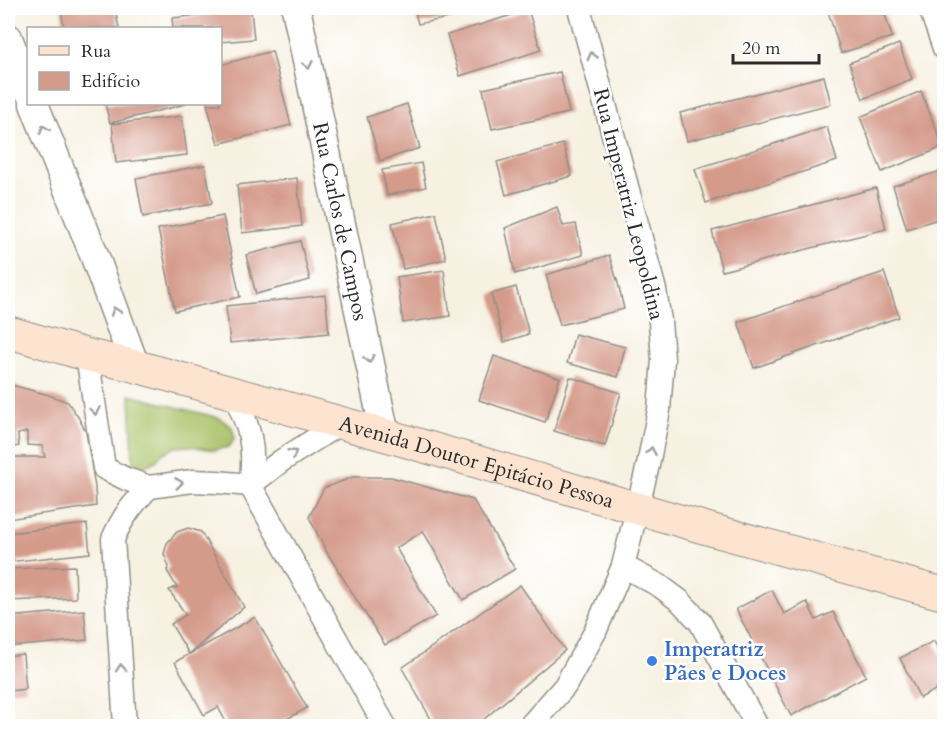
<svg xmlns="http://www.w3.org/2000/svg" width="952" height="734" font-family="Cardo,serif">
  <rect width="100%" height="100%" fill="#fff"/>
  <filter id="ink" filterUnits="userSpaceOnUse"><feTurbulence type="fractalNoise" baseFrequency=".0167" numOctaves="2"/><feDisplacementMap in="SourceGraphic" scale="12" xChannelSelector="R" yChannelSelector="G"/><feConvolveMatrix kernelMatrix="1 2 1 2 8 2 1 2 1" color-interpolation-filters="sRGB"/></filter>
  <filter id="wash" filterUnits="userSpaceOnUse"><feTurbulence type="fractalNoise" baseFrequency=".008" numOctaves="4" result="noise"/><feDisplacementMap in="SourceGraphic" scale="24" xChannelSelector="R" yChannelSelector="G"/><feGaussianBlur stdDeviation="1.35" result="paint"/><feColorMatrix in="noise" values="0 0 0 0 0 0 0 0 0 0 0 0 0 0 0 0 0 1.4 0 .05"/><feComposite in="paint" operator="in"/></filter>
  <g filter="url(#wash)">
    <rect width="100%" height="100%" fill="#f7f1e2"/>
    <polygon fill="#a8c166" stroke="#6a7648" stroke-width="1.5" points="130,395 219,418 232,427 235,438 229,447 214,450 189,446 176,447 163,453 156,461 144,467 133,464"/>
    <g id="blocks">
      <g fill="#d49a8a">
        <polygon points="61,8 115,8 119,28 64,28"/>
        <polygon points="414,8 495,8 495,9 418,24"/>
        <polygon points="827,8 883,8 892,37 841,53"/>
        <polygon points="251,10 254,39 220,42 220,28 173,28 172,18"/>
        <polygon points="528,10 541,50 460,76 447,35"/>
        <polygon points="899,44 912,79 863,99 849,63"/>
        <polygon points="272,51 291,125 218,144 207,104 220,104 220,65"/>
        <polygon points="560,72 569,113 492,129 483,89"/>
        <polygon points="824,76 831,104 687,141 680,113"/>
        <polygon points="921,91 943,147 882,172 860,117"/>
        <polygon points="105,104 186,104 110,123"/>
        <polygon points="407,104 420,148 380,161 367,117"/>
        <polygon points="182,116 187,155 116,163 112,124"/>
        <polygon points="827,127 837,161 706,203 695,169"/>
        <polygon points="563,144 572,176 506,195 497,162"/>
        <polygon points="421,163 426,187 387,195 382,170"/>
        <polygon points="205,165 212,203 143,217 136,178"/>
        <polygon points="944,170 944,217 907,229 893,186"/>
        <polygon points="297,178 302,226 242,233 237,185"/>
        <polygon points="876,188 886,229 722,271 712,231"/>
        <polygon points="557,207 563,226 576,224 583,255 515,274 505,228"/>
        <polygon points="436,213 446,259 403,269 392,223"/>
        <polygon points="223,216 240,297 175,311 158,229"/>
        <polygon points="300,241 310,280 256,294 246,255"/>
        <polygon points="609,255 618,283 624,309 560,325 546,275"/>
        <polygon points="444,270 450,316 403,323 397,277"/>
        <polygon points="884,272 899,317 754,368 738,322"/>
        <polygon points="516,287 529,334 504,342 491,294"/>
        <polygon points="325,295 329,333 230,343 226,306"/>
        <polygon points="575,334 625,347 618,377 567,363"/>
        <polygon points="494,356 560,378 545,422 479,400"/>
        <polygon points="570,377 621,393 605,446 554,431"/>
        <polygon points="8,384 49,395 68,402 78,417 86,432 95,487 96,506 8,519 8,479 12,478 11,457 45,457 42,446 27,445 27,432 18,434 19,446 8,448"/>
        <polygon points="353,477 391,477 473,500 515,569 463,600 423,531 396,548 436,616 385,645 326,551 309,517 324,488"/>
        <polygon points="87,524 90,553 8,562 8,533"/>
        <polygon points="188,528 201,532 244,607 189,654 171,624 186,615 169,590 177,587 167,571 169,567 164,554 167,543 177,532"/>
        <polygon points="75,566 76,598 8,601 8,569"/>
        <polygon points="520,585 565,650 476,726 435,726 402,668"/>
        <polygon points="772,590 784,614 807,602 816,620 833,612 866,676 791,716 736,609"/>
        <polygon points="84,610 87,640 8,647 8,617"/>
        <polygon points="255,617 307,708 274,726 228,726 218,707 204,715 175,662"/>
        <polygon points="934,641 944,663 944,700 939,688 920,698 900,658"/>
        <polygon points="23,654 26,689 8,691 8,656"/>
      </g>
    </g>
  </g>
  <g filter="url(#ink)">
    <use href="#blocks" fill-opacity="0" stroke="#918e86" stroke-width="1.5"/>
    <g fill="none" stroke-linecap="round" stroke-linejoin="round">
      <defs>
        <g id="minor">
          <polyline points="930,8 944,48"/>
          <polyline points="87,355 104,468 126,479 149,487 193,481 217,482 250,485 281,461 339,424"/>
          <path d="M 234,394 C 250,428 256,447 250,485"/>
          <polyline points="250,485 385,726"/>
          <polyline points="623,566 660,586 680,601 700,622 757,726"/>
          <path d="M 125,726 L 113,539 C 123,516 132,505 149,487"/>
          <polyline points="530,726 565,686 595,632 623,566 648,465 659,410 663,359 660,321 655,290 579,8"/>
        </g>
        <g id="tertiary">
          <path id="s1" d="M 296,8 L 385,435"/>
          <polyline points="8,38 28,90"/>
          <polyline points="34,104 95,257 135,366"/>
        </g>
        <g id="secondary">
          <path id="s2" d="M 8,332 L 87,355 L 135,366 L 385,435 L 705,528 L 944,594"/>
        </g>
      </defs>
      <use href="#minor" stroke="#918e86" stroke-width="25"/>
      <use href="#tertiary" stroke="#918e86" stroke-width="31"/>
      <use href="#secondary" stroke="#918e86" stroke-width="34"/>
      <use href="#minor" stroke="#fff" stroke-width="22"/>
      <use href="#tertiary" stroke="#fff" stroke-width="28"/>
      <use href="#secondary" stroke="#fde4d1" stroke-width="32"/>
    </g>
    <defs><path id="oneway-chevron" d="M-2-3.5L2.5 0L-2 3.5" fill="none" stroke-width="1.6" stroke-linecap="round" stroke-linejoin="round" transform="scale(1.5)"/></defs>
    <g stroke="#a0a0a0">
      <use href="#oneway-chevron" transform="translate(592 56) rotate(-105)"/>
      <use href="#oneway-chevron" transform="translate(308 65) rotate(78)"/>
      <use href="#oneway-chevron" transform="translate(44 129) rotate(-112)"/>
      <use href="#oneway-chevron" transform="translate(115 311) rotate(-110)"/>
      <use href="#oneway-chevron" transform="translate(369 359) rotate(78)"/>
      <use href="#oneway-chevron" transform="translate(95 411) rotate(82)"/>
      <use href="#oneway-chevron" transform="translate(651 451) rotate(-80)"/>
      <use href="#oneway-chevron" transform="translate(293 453) rotate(-33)"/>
      <use href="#oneway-chevron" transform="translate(179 483) rotate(-7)"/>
      <use href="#oneway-chevron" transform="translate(121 668) rotate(-94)"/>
    </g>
  </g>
  <circle fill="#3f7fe0" stroke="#fff" stroke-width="2" cx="652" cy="661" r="6"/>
  <g text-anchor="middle" stroke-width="5" stroke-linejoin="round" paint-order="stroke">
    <g font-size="21" fill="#2b2b2b" stroke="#fff">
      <text transform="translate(629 204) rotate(76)" y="7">Rua Imperatriz Leopoldina</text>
      <text dy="7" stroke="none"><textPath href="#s1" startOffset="218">Rua Carlos de Campos</textPath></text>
      <text dy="7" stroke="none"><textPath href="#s2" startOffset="486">Avenida Doutor Epitácio Pessoa</textPath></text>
    </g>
    <g font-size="21" font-weight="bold" fill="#366cbe" stroke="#fff" text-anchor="start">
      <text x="664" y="656">Imperatriz<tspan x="664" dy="24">Pães e Doces</tspan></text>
    </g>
  </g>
  <rect width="952" height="734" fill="none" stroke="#fff" stroke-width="30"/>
  <rect x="27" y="27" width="195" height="78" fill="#ffffff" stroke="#aaaaaa" stroke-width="1.5"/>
  <rect x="39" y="46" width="30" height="9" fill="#fde4d1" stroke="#aaaaaa" stroke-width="1.5"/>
  <text x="81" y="57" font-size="18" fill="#2b2b2b">Rua</text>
  <rect x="39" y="72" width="30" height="18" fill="#d49a8a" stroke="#aaaaaa" stroke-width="1.5"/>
  <text x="81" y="87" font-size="18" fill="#2b2b2b">Edifício</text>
  <path d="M733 54v9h86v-9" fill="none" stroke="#2b2b2b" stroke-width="3"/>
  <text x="742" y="54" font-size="18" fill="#2b2b2b" stroke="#ffffff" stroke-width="4.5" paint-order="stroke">20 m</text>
</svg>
